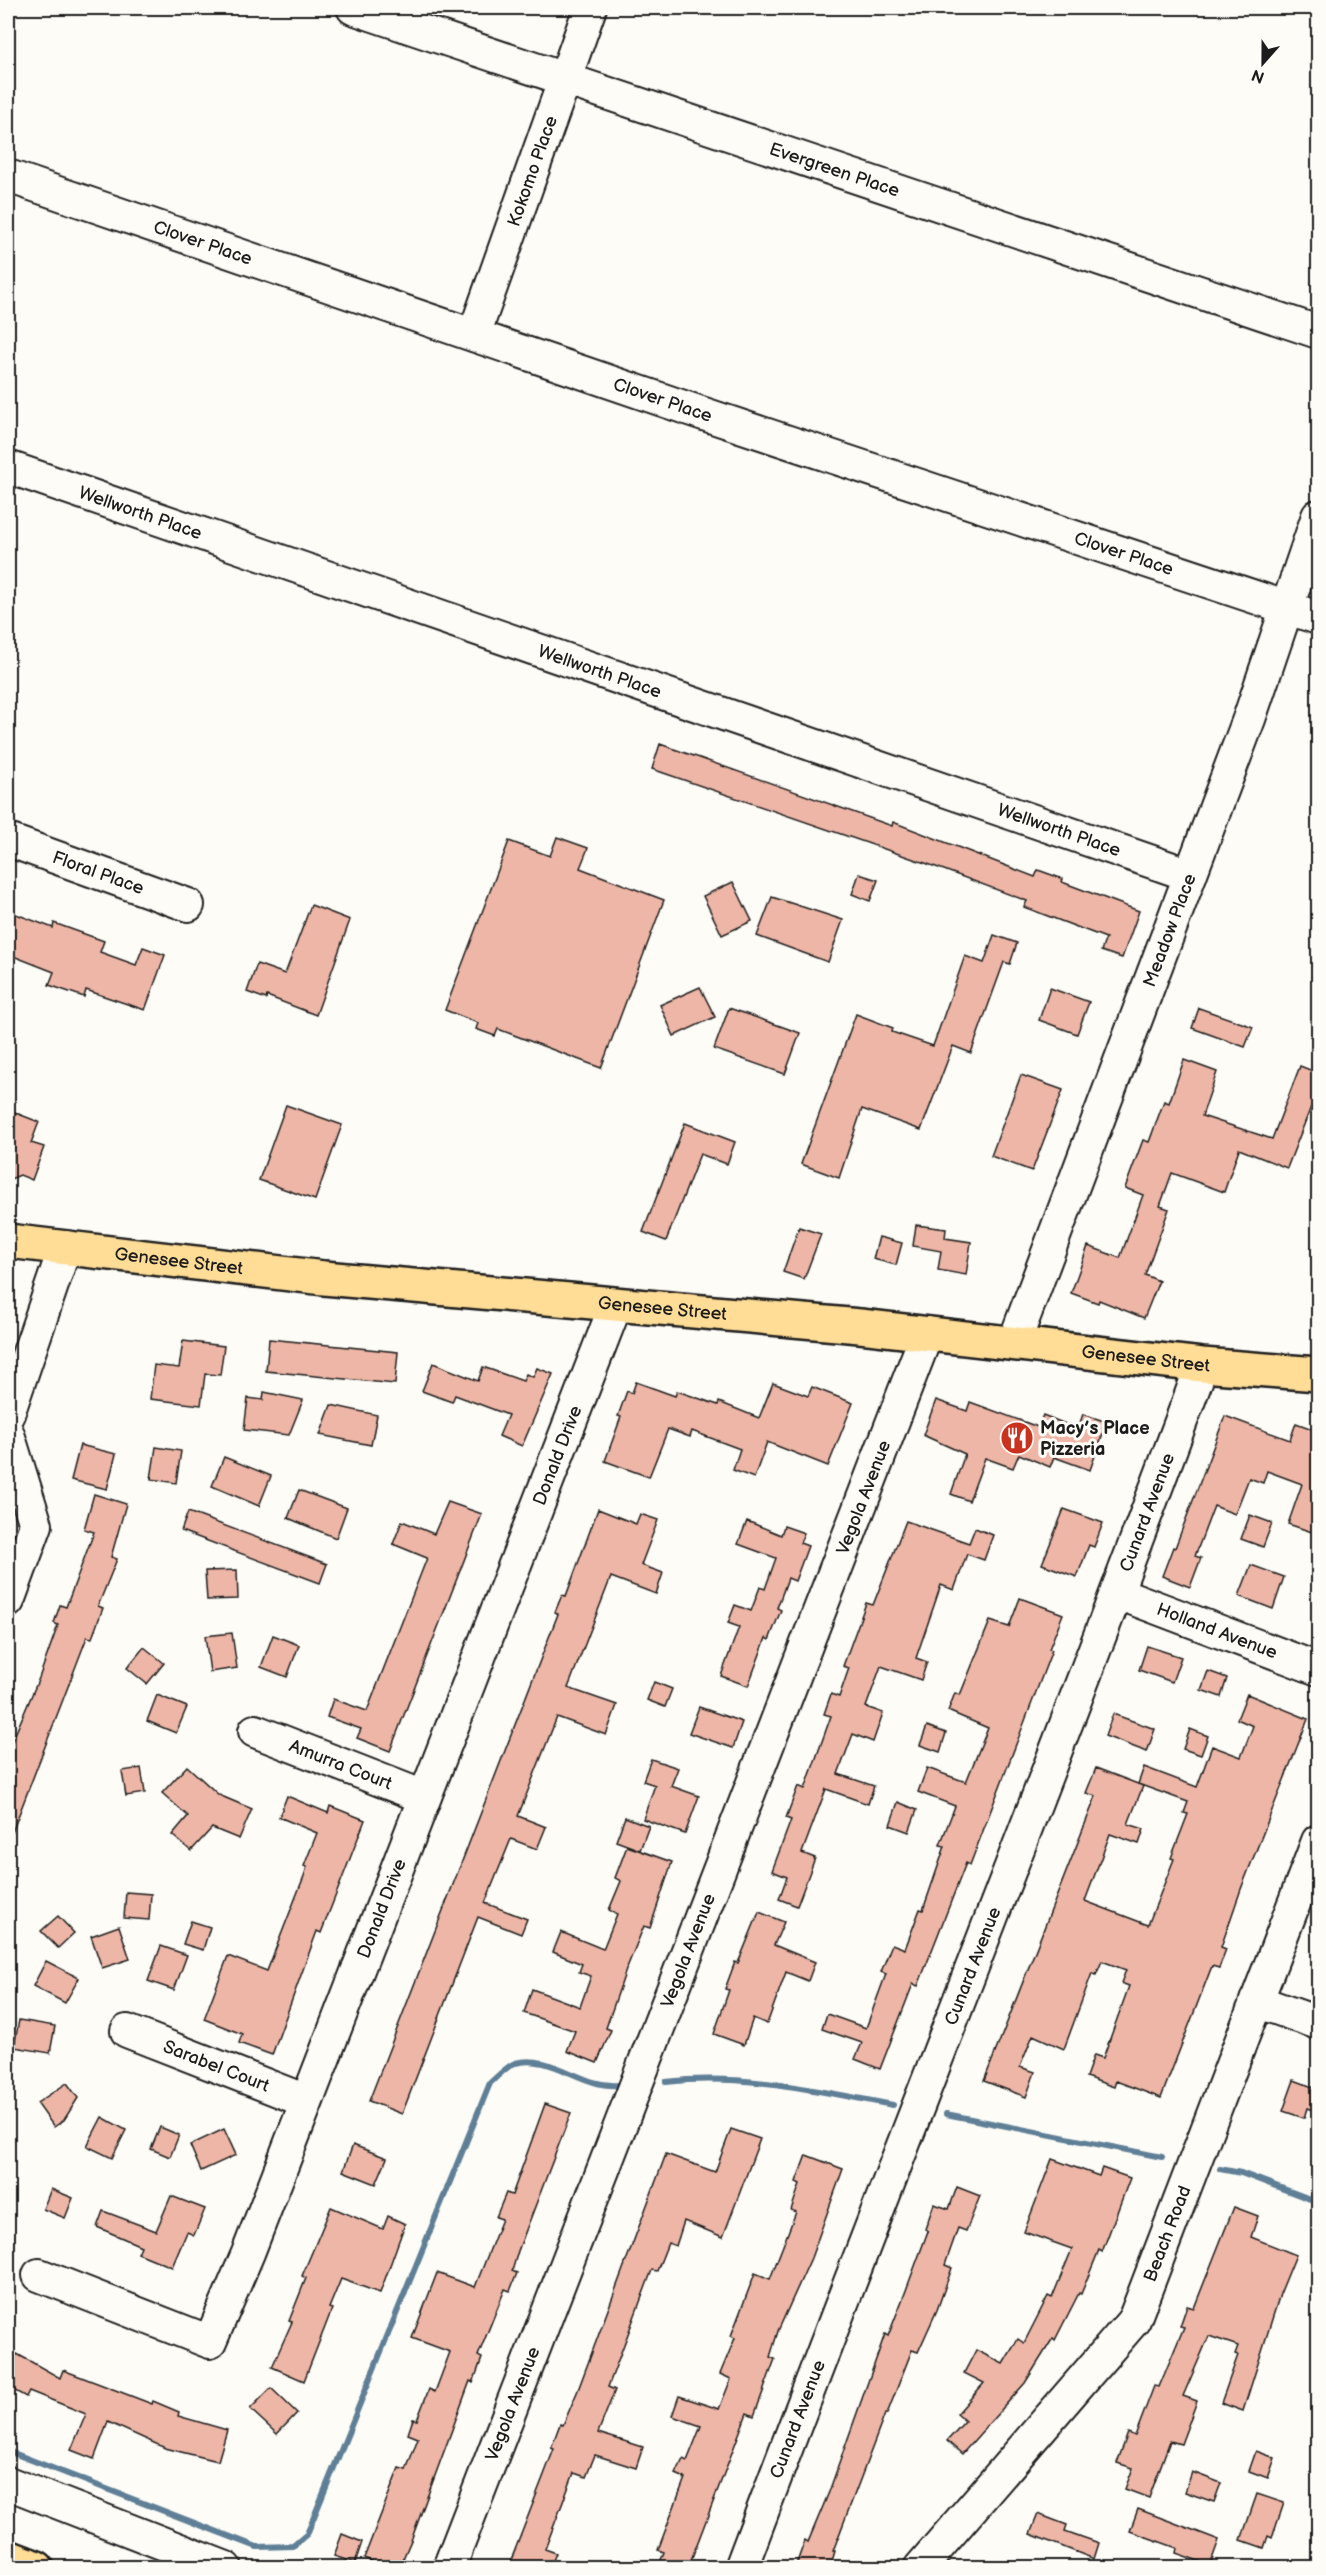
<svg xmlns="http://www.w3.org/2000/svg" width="1326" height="2575" font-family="'Balsamiq Sans',sans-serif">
  <rect width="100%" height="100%" fill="#fdfcf7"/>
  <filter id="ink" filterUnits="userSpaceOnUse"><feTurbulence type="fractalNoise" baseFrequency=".0167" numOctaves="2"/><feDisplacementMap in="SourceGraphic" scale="12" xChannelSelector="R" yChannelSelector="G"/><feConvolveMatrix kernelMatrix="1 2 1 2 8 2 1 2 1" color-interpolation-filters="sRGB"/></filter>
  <g filter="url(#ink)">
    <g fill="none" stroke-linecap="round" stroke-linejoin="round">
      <g stroke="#5e7f96" stroke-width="6">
        <path d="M 666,2082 C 743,2073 818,2091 893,2105"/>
        <polyline points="946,2114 1162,2157"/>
        <polyline points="1220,2169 1241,2173 1318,2202"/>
        <path d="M 8,2451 L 257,2547 L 293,2546 L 307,2534 L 490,2083 C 497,2077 507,2066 515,2063 C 552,2053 582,2088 618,2085"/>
      </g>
    </g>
    <g fill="#eeb6a6" stroke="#1c1c1c" stroke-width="1.5">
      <polygon points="660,744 892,826 893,822 1035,877 1038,870 1063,879 1062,882 1139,911 1122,958 1101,951 1106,938 1024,907 1027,901 928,864 652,769"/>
      <polygon points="557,837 588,848 580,868 664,900 601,1068 498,1029 495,1036 476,1029 478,1023 445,1010 509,841 550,856"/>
      <polygon points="859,874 878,880 870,901 852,894"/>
      <polygon points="733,882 752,921 722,935 703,896"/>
      <polygon points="772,897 843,920 828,962 757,936"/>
      <polygon points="311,905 350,920 316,1015 267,996 266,999 247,992 257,964 285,974"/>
      <polygon points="8,911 53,928 54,923 104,941 100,952 136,965 143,947 165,955 145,1010 86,990 84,997 49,985 54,972 8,954"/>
      <polygon points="994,935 1017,943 1010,964 1004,962 971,1053 953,1046 921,1130 862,1109 839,1178 801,1164 856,1014 893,1028 892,1032 933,1046 965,956 984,963"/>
      <polygon points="700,987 715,1017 674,1036 660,1005"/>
      <polygon points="1050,988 1089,1002 1077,1034 1039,1020"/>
      <polygon points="729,1008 800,1033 785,1074 714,1049"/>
      <polygon points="1199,1008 1253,1027 1245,1047 1192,1028"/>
      <polygon points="1184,1060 1217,1072 1202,1116 1272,1139 1300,1066 1318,1073 1318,1089 1287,1168 1239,1149 1224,1192 1172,1173 1160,1206 1169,1209 1145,1275 1159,1281 1144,1318 1099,1300 1098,1303 1071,1293 1088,1246 1120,1258 1143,1195 1125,1188 1143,1140 1149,1142 1164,1101 1169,1103"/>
      <polygon points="1021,1075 1063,1090 1032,1171 991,1156"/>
      <polygon points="286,1105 342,1125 315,1200 259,1180"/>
      <polygon points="8,1110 39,1122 31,1143 44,1147 32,1180 20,1175 8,1180"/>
      <polygon points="685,1123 735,1142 727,1164 700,1154 666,1241 643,1232"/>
      <polygon points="916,1225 946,1229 945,1238 971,1242 966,1275 938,1270 941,1251 913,1246"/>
      <polygon points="799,1227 821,1234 804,1279 783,1272"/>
      <polygon points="879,1237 902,1243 896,1265 873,1259"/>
      <polygon points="269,1339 398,1352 395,1384 266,1371"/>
      <polygon points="183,1341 224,1346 220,1375 205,1374 201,1405 150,1399 154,1365 179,1368"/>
      <polygon points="433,1363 478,1381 483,1367 523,1381 526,1374 533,1377 537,1368 553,1374 522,1446 499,1436 508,1415 455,1395 452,1402 422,1391"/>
      <polygon points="636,1382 675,1396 677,1391 718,1405 719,1402 759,1418 773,1383 808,1396 812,1387 853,1403 828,1466 767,1442 754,1478 733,1470 740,1449 692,1431 690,1437 668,1429 649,1477 605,1461 621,1417 618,1416 627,1391 632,1393"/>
      <polygon points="264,1392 303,1400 289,1435 244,1430 248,1398 263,1400"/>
      <polygon points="936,1400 967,1411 970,1402 1038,1427 1043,1415 1078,1429 1083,1414 1107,1422 1090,1470 1054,1457 1050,1467 1019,1454 1013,1468 985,1458 969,1501 951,1494 965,1454 923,1435"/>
      <polygon points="331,1405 377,1415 371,1445 320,1435"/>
      <polygon points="1225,1416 1290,1440 1296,1423 1318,1431 1318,1515 1312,1532 1288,1524 1302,1484 1267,1471 1263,1483 1249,1478 1235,1514 1214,1506 1195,1556 1201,1558 1190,1587 1162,1576 1173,1547 1175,1548"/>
      <polygon points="80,1445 116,1454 107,1489 71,1480"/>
      <polygon points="156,1447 181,1451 176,1483 151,1479"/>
      <polygon points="224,1457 271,1476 259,1506 212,1486"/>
      <polygon points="299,1490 347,1508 336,1538 288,1518"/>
      <polygon points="94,1494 126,1504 111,1557 117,1559 98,1606 103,1608 92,1638 87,1637 8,1843 8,1751 39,1678 58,1625 54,1623 60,1605 66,1607 94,1532 84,1529"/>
      <polygon points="448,1502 482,1514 390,1751 357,1738 361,1729 327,1717 333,1699 367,1711 427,1558 393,1544 402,1521 434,1534"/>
      <polygon points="598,1509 636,1524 640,1514 658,1520 641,1565 663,1573 656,1594 611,1577 568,1688 617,1705 606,1735 557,1717 518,1816 546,1827 537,1849 511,1839 485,1903 527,1919 521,1934 478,1917 402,2114 369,2101 558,1614 555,1612 562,1595 566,1596"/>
      <polygon points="1064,1509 1103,1523 1094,1547 1089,1545 1077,1577 1042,1564"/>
      <polygon points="188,1512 327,1564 320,1583 181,1531"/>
      <polygon points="1250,1515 1272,1523 1263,1547 1241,1539"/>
      <polygon points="747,1521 781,1535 784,1526 804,1533 800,1543 808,1546 795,1581 788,1578 777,1608 781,1610 769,1640 766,1638 748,1686 721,1676 739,1627 728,1623 735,1605 751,1611 760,1587 765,1589 776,1558 738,1544"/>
      <polygon points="906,1521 969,1543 975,1528 993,1535 984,1560 967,1554 954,1590 941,1585 916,1658 927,1662 921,1680 881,1666 866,1707 883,1713 873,1742 853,1734 838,1774 874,1786 868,1804 826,1789 802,1853 815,1858 797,1906 779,1899 787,1877 772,1871 791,1820 786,1818 798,1786 805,1789 831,1716 824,1714 831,1694 839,1697 849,1668 843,1666 862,1614 866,1603 873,1605"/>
      <polygon points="1251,1565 1284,1577 1273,1609 1239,1596"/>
      <polygon points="237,1570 238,1599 207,1600 205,1571"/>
      <polygon points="1020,1598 1063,1614 1049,1649 1052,1650 970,1865 966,1863 918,1986 913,1984 880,2069 855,2059 862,2043 822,2029 827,2014 866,2028 886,1974 881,1972 892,1944 905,1949 920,1909 923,1910 945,1846 940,1845 955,1806 918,1792 927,1768 966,1782 988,1728 948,1711 955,1693 960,1695 990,1621 1009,1627"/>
      <polygon points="232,1633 237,1668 210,1672 205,1636"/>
      <polygon points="273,1635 299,1645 287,1677 261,1667"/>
      <polygon points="1147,1646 1181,1657 1172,1682 1139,1670"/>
      <polygon points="144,1647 164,1663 147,1684 127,1668"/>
      <polygon points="1208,1671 1227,1678 1221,1697 1201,1690"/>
      <polygon points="654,1682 672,1689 665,1707 647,1700"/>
      <polygon points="1247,1694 1308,1719 1241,1889 1221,1947 1226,1949 1219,1968 1212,1966 1161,2098 1116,2081 1114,2087 1086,2077 1094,2055 1103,2058 1129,1986 1121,1983 1126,1970 1102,1961 1096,1975 1092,1973 1064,2049 1033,2035 1020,2067 1035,2072 1026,2097 984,2081 1096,1796 1086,1793 1096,1768 1143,1786 1128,1824 1144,1829 1139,1844 1110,1834 1085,1901 1148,1925 1174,1859 1171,1858 1188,1814 1184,1813 1188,1802 1138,1784 1144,1767 1197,1787 1212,1746 1241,1757 1253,1726 1237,1719"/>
      <polygon points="157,1695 187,1707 176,1733 147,1721"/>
      <polygon points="699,1707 742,1722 733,1748 689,1733"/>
      <polygon points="1113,1714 1155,1729 1147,1752 1105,1736"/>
      <polygon points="927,1726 946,1733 940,1752 920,1745"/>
      <polygon points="1190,1729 1208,1736 1201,1755 1183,1749"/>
      <polygon points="651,1759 678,1768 671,1786 699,1796 685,1834 643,1819 655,1785 643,1781"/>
      <polygon points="187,1766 219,1795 252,1809 239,1839 212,1828 191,1851 172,1835 188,1816 162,1793"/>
      <polygon points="141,1768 145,1793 126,1796 122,1771"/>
      <polygon points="287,1796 328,1813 330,1806 365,1820 321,1933 317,1931 272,2055 239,2043 242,2034 204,2019 228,1956 267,1971 304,1876 307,1867 304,1866 317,1833 279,1817"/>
      <polygon points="898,1802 917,1810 909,1832 890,1825"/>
      <polygon points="625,1817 649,1826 640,1850 616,1841"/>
      <polygon points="627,1846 672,1862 650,1928 644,1926 626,1970 606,2028 611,2030 597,2063 567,2051 575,2031 524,2013 532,1989 580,2007 591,1976 579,1972 582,1964 553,1952 561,1932 603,1949 617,1914 609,1910 621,1881 615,1878"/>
      <polygon points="126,1892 151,1894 149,1920 124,1918"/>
      <polygon points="759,1912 784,1922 774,1945 815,1962 808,1981 786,1972 767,2024 753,2018 744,2045 714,2034 729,1990 725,1989 735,1962 738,1963"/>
      <polygon points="58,1916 74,1933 58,1948 41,1931"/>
      <polygon points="191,1921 210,1927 203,1950 183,1944"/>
      <polygon points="119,1926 130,1959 102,1968 91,1936"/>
      <polygon points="161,1946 187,1955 174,1990 148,1981"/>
      <polygon points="46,1961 79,1978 65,2003 33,1986"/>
      <polygon points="19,2020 55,2026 50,2053 14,2047"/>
      <polygon points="1294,2080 1318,2089 1318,2112 1307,2108 1304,2118 1283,2111"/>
      <polygon points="67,2083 78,2098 64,2120 54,2127 37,2103"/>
      <polygon points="545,2104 571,2113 518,2251 512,2271 517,2273 510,2291 505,2289 478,2356 482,2358 473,2383 470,2381 412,2538 399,2568 387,2568 364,2558 399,2468 406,2470 418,2438 408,2434 413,2419 417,2420 429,2389 435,2392 450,2352 412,2338 437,2273 475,2287 502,2219 496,2217 506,2193 512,2195"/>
      <polygon points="102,2117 126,2130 112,2158 87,2146"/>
      <polygon points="160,2127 179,2135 170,2157 151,2149"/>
      <polygon points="224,2129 236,2155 201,2171 190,2145"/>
      <polygon points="731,2129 760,2139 723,2237 684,2221 676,2246 668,2243 657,2271 652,2270 608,2387 615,2390 598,2433 643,2447 636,2468 595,2455 586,2477 574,2473 545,2549 556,2553 550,2568 508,2568 554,2449 551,2448 560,2424 563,2425 578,2390 666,2154 715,2172"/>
      <polygon points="353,2145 387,2158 376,2184 343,2171"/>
      <polygon points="806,2155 843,2169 811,2258 778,2331 770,2357 775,2359 760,2400 754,2416 747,2413 688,2568 658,2568 664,2552 658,2550 685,2478 676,2474 683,2459 687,2461 701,2426 672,2416 679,2396 719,2409 731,2379 720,2374 735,2338 731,2336 755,2273 770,2279 796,2212 791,2210 800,2184 796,2182"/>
      <polygon points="1052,2159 1099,2176 1102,2168 1130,2178 1102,2252 1099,2250 1081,2294 1079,2293 1055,2340 1053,2338 1025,2383 962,2454 947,2441 965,2421 957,2414 984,2383 964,2373 976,2350 1003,2364 1018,2339 1024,2343 1048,2296 1052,2298 1072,2249 1024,2232"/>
      <polygon points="957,2187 980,2196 966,2231 958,2228 945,2265 952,2268 937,2310 918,2352 912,2350 887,2414 885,2414 833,2551 835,2551 830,2568 795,2568 805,2540 808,2542 829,2492 885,2334 888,2336 905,2293 928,2231 925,2229 934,2204 949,2209"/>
      <polygon points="51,2189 73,2198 65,2218 43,2209"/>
      <polygon points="171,2196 205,2209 194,2235 187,2232 172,2267 138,2253 141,2246 97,2227 103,2211 156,2231"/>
      <polygon points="331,2207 383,2229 388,2216 405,2224 380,2293 341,2279 329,2308 332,2309 304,2381 272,2367 292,2322 289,2321 306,2278 302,2276"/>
      <polygon points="1234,2207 1258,2216 1251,2237 1296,2255 1280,2294 1243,2411 1221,2403 1238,2355 1235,2354 1238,2346 1209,2336 1183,2396 1197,2401 1181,2444 1170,2441 1149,2498 1125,2489 1133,2468 1117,2463 1128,2433 1135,2436 1154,2386 1159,2387 1184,2327 1180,2326 1187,2306 1194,2308"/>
      <polygon points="17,2354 60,2378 63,2370 152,2404 153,2401 179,2412 178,2416 227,2430 218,2461 165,2448 108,2422 94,2459 71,2450 86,2414 29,2391 26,2397 8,2387 8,2372"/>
      <polygon points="271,2388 297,2413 277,2434 250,2409"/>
      <polygon points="1256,2451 1275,2458 1268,2478 1249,2471"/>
      <polygon points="1192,2472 1221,2483 1214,2502 1185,2492"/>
      <polygon points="1257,2494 1284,2503 1272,2538 1268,2536 1264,2548 1241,2540"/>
      <polygon points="1138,2509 1219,2540 1210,2565 1176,2553 1177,2548 1130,2531"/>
      <polygon points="1038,2514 1067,2525 1065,2531 1099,2543 1094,2559 1030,2534"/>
      <polygon points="342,2534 362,2542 355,2563 334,2556"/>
    </g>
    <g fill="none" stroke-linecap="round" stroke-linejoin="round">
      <defs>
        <g id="minor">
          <path id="s1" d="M 353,8 L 1318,332"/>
          <path id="s2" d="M 8,176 L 698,412 L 1318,618"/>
          <path id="s3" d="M 474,335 L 590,8"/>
          <path id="s4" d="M 8,467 L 1190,875"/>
          <path id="s5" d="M 8,840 L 188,905"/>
          <path id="s6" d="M 1014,1343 L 1249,719 L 1318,516"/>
          <polyline points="8,1414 65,1247"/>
          <polyline points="8,1434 36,1525 8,1601"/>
          <path id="s7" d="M 1118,1593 L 1318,1669"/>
          <path id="s8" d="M 255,1731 L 424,1797"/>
          <polyline points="1256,2001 1318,2023"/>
          <path id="s9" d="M 127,2031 L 306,2101"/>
          <path id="s10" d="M 39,2275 L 210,2342 L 248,2253 L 616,1304"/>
          <polyline points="8,2483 226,2568"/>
          <path id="s11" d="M 449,2568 L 927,1333"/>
          <path id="s12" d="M 741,2568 C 892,2166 1053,1768 1202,1365"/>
          <path id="s13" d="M 920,2568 L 1134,2320 L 1318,1841"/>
        </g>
        <g id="major">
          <path id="s14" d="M 8,1241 L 324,1278 L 860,1326 L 1202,1365 L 1318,1374"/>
        </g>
        <polyline id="highway" points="8,2557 37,2568"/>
      </defs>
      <use href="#minor" stroke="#1c1c1c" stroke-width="36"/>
      <use href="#major" stroke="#1c1c1c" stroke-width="38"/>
      <use href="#highway" stroke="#1c1c1c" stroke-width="38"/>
      <use href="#minor" stroke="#fdfcf7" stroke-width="32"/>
      <use href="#major" stroke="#ffdd96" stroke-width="33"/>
      <use href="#highway" stroke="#ffdd96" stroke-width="33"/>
    </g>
  </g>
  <defs>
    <symbol id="restaurant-disc" viewBox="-11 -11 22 22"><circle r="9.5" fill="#c8321e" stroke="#fdfcf7"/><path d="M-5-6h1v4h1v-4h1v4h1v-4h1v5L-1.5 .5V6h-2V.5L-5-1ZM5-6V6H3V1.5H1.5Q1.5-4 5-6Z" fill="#fff"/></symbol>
  </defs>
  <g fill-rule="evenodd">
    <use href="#restaurant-disc" x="998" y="1419" width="38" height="38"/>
  </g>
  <g text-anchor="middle" stroke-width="6" stroke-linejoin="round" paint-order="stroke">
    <g font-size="18" fill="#1c1c1c" stroke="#fdfcf7">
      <text dy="6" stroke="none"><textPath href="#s1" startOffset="508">Evergreen Place</textPath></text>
      <text dy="6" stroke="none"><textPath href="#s3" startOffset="174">Kokomo Place</textPath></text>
      <text dy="6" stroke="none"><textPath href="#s2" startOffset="206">Clover Place</textPath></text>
      <text dy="6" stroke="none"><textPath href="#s2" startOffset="692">Clover Place</textPath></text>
      <text dy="6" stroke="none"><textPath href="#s4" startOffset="140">Wellworth Place</textPath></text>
      <text dy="6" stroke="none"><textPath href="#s2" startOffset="1178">Clover Place</textPath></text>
      <text dy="6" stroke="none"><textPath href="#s4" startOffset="626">Wellworth Place</textPath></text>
      <text dy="6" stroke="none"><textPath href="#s4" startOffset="1112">Wellworth Place</textPath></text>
      <text dy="6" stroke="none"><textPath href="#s5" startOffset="96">Floral Place</textPath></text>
      <text dy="6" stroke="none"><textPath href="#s6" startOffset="441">Meadow Place</textPath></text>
      <text dy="6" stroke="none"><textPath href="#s14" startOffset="172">Genesee Street</textPath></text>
      <text dy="6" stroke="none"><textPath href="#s14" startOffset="658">Genesee Street</textPath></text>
      <text dy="6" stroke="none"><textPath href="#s14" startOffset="1144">Genesee Street</textPath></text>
      <text dy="6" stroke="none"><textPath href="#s10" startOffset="1136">Donald Drive</textPath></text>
      <text dy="6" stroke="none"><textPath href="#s11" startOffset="1148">Vegola Avenue</textPath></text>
      <text dy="6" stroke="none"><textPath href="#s12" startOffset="1131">Cunard Avenue</textPath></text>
      <text dy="6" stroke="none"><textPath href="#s7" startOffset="106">Holland Avenue</textPath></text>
      <text dy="6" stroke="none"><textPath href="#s8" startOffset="92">Amurra Court</textPath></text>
      <text dy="6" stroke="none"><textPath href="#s10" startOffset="650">Donald Drive</textPath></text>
      <text dy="6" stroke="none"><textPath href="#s11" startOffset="662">Vegola Avenue</textPath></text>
      <text dy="6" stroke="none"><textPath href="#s12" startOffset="645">Cunard Avenue</textPath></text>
      <text dy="6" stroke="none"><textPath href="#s9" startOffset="96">Sarabel Court</textPath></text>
      <text dy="6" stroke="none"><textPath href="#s13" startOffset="420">Beach Road</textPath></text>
      <text dy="6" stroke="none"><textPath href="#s11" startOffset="176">Vegola Avenue</textPath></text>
      <text dy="6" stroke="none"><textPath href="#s12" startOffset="159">Cunard Avenue</textPath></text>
    </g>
    <g font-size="18" font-weight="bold" fill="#1c1c1c" stroke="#fdfcf7" text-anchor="start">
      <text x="1040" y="1434">Macy’s Place<tspan x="1040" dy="21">Pizzeria</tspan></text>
    </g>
  </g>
  <rect width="1326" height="2575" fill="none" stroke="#fdfcf7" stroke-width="30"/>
  <rect x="15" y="15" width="1296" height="2545" fill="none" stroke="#1c1c1c" stroke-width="2" filter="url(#ink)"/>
  <g transform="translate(1263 63) rotate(201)" stroke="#fdfcf7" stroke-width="4.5" paint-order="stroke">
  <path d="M0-4.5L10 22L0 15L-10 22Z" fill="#1c1c1c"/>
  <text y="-9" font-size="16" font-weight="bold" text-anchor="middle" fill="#1c1c1c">N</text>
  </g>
</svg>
